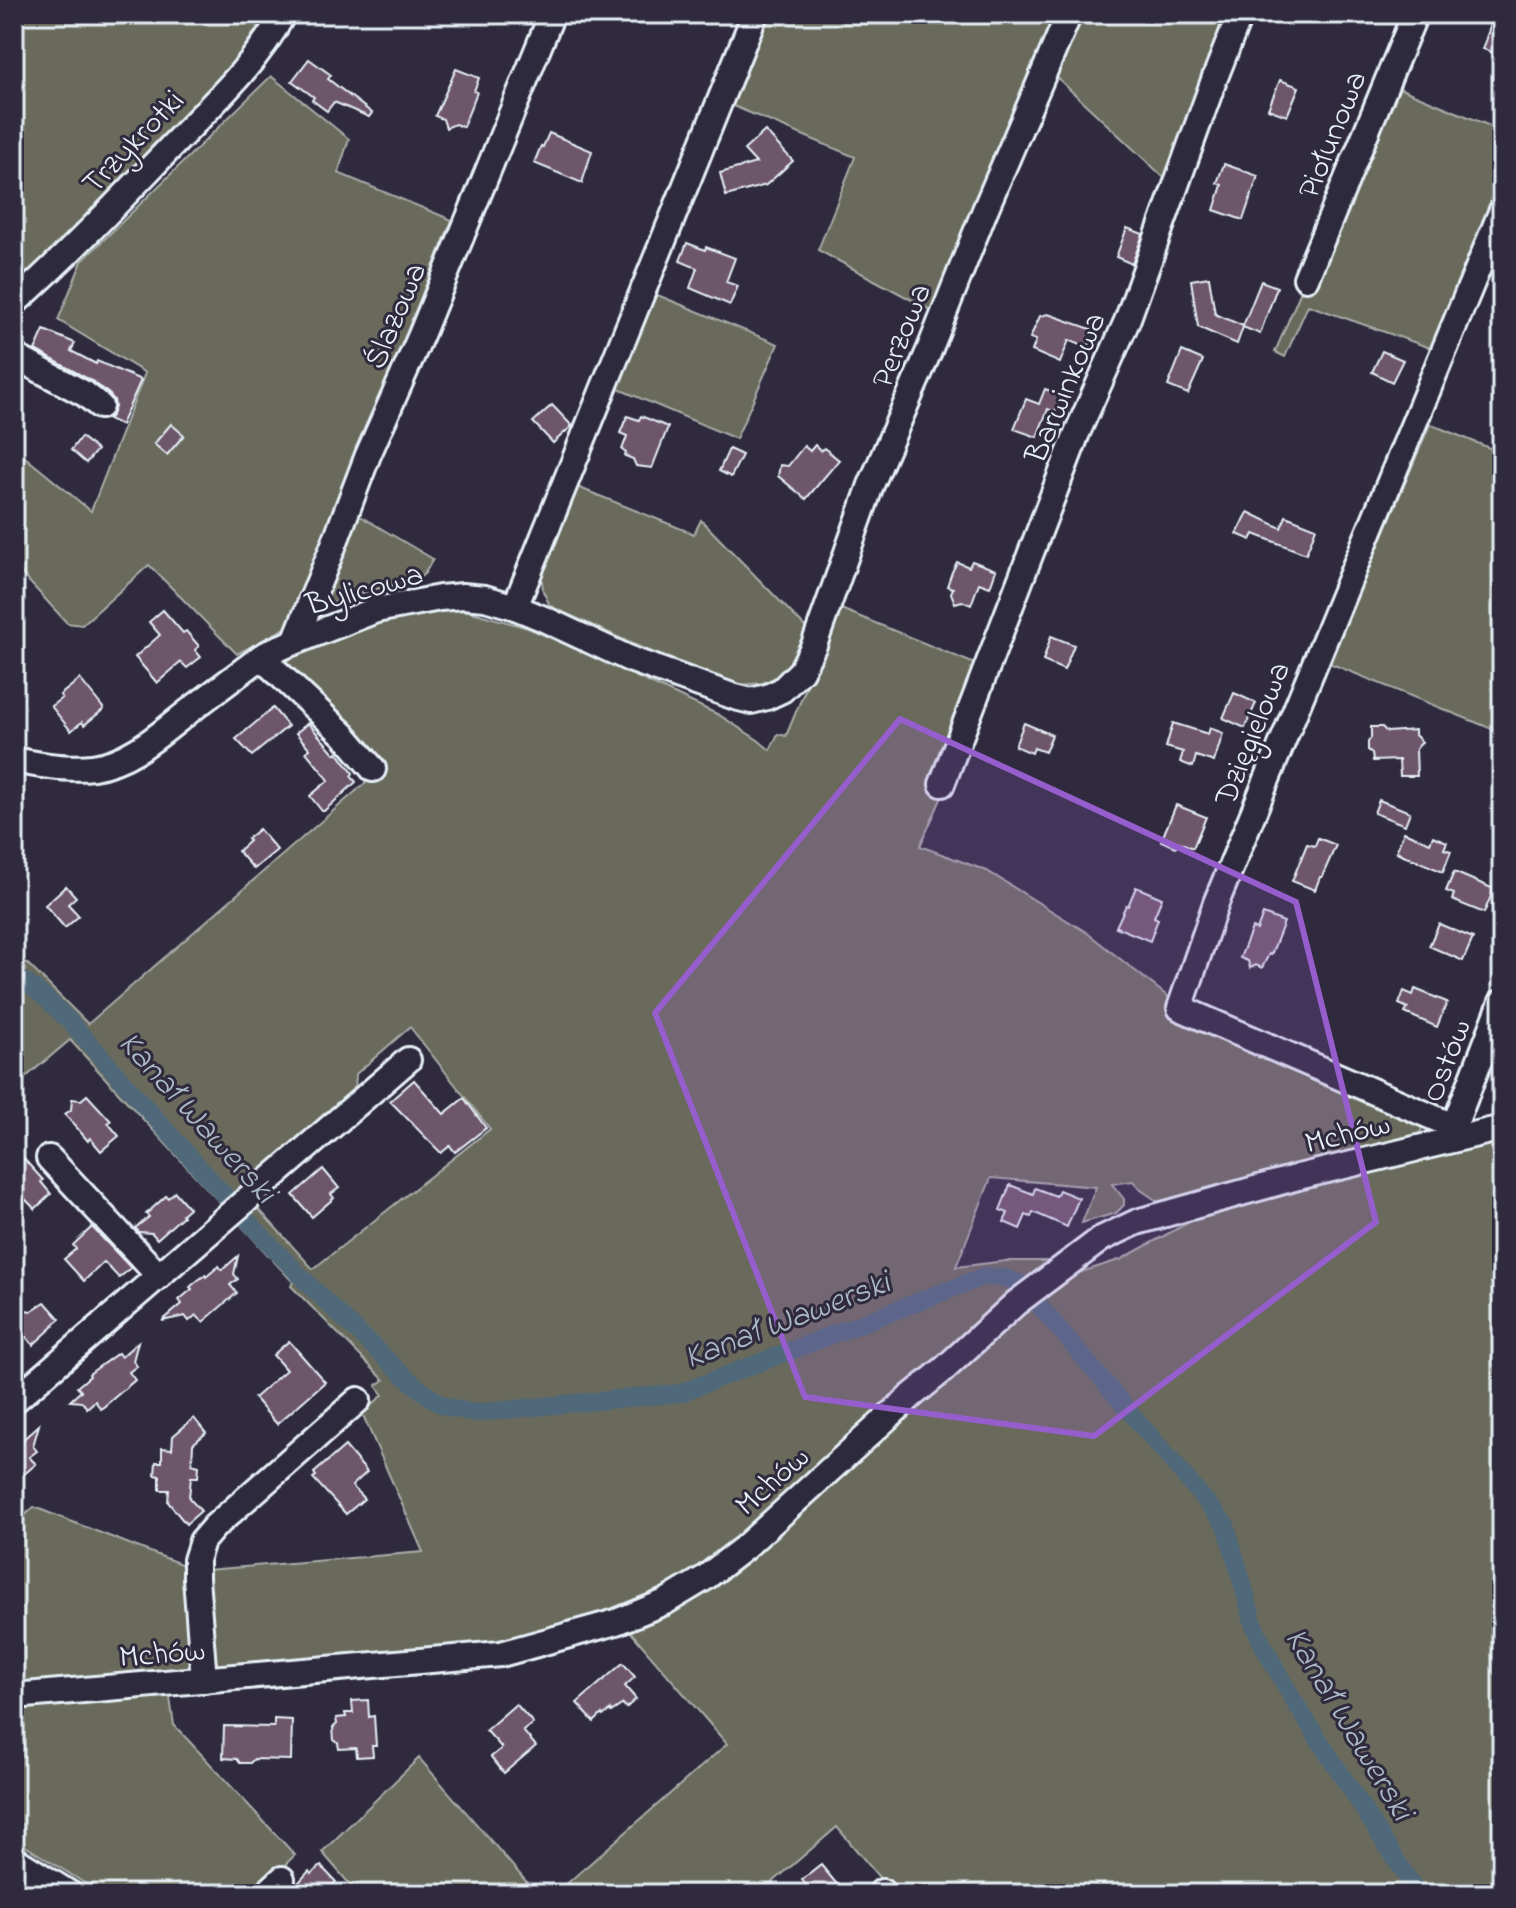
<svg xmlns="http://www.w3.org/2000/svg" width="1516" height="1908" font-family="'Indie Flower',sans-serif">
  <rect width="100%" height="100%" fill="#2f2a3d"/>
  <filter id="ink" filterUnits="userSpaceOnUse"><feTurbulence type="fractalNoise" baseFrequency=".0125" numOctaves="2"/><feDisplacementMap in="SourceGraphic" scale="16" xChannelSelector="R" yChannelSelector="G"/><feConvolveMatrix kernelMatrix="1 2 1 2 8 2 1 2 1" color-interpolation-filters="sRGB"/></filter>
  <g filter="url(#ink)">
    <g fill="#696a5b" stroke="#a8aeaa" stroke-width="2" fill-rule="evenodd">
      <polygon points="14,14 266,14 235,61 151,150 103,206 14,291"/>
      <polygon points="762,14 1059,14 936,313 818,250 855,157 726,103"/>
      <polygon points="1077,14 1233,14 1173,186 1052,73"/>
      <polygon points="271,76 349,139 338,173 452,220 289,626 237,654 149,565 82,625 67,623 14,565 14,448 91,511 145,373 58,320 82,261"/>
      <polygon points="1394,86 1502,131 1502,189 1436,350 1308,305 1285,357 1275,352 1303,286 1313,289"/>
      <polygon points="650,292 778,344 736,439 609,385"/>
      <polygon points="1430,424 1502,453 1502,733 1329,663"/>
      <polygon points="570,484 694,534 701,520 806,628 790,671 763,683 740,685 642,648 550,606 543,591 541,570"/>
      <polygon points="355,513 433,559 425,573 416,581 371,590 311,611"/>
      <path d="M 458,608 L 528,628 L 618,668 L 719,715 L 758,740 L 770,750 L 778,734 L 786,736 L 839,608 L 975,664 L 930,783 L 945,790 L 920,846 L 987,871 L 1086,932 L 1171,999 L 1425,1122 L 1420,1133 L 1188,1194 L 1160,1203 L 1141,1190 L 1133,1181 L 1112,1184 L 1124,1199 L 1124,1205 L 1116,1213 L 1082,1223 L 1096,1187 L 991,1178 L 956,1267 L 1006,1261 L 1047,1261 L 1028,1284 L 701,1571 L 613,1615 L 512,1644 L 216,1671 L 207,1570 L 423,1552 L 362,1413 L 383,1395 L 376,1386 L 384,1380 L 291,1286 L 293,1282 L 70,1040 L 14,1087 L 14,959 L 28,964 L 88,1024 L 386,765 L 278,658 L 316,641 L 410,613 ZM 410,1027 L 490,1129 L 313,1269 L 255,1205 L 252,1206 L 238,1190 L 355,1090 L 356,1074 Z"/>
      <polygon points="1502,1138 1502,1894 893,1894 837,1827 759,1894 555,1894 727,1744 628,1629 1022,1308 1063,1278 1122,1259 1202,1215 1231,1202"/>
      <polygon points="34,1507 186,1566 196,1673 14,1684 14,1525"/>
      <polygon points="169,1691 174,1725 295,1855 255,1894 102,1894 14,1839 14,1705"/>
      <polygon points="419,1758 537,1894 358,1894 322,1852"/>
    </g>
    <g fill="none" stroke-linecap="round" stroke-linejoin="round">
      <path stroke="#50687a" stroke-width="18" d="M 14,976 C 47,991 94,1049 119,1077 C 197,1165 274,1254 361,1335 C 386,1358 410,1384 439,1403 C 449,1409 463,1410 474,1413 L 680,1393 L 985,1276 L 1009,1279 L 1021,1284 L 1226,1525 L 1254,1625 L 1263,1645 L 1292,1698 L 1418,1894"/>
    </g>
    <g fill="#6e576a" stroke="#e8f1f8" stroke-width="2">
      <polygon points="1495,14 1502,14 1502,56 1483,49 1487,38 1486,38"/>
      <polygon points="309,59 331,75 328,79 372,113 369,117 334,102 327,111 312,100 314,97 292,81"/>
      <polygon points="456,69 479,78 474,91 477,92 463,127 455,124 446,128 443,119 435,116"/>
      <polygon points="1280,80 1299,87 1287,116 1268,109"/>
      <polygon points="765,131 793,161 766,185 726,196 720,173 756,163 744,150"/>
      <polygon points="549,133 592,151 582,183 534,163 541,146 543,147"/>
      <polygon points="1224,164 1258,176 1243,220 1214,210 1222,185 1217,183"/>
      <polygon points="1127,228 1143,234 1132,264 1116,257"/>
      <polygon points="687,243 705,250 706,247 735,258 726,282 738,286 730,305 690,288 697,268 680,261"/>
      <polygon points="1209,277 1215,314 1243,326 1261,281 1277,287 1260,334 1243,327 1237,344 1198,327 1191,280"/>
      <polygon points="1048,314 1094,330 1088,348 1069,340 1060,363 1032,351 1036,340 1030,338 1034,329 1040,316"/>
      <polygon points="44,330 75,343 71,351 96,364 97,361 141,380 121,425 108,419 112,415 115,407 114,400 109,394 92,381 35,350"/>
      <polygon points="1182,351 1203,360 1188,394 1168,386"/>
      <polygon points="1382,351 1403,360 1392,382 1372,372"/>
      <polygon points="1045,389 1062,395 1055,412 1048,409 1037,437 1014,429 1026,399 1039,404"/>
      <polygon points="552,405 572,426 553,443 533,422"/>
      <polygon points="627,416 639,420 641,416 668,427 652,468 636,466 633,459 625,456 626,453 622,450 627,436 620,433"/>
      <polygon points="171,424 184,435 167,455 154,444"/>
      <polygon points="81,437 97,450 86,463 71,450"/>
      <polygon points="815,445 821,451 824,448 839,460 806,499 778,476 780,465 788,466 804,446 810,451"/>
      <polygon points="729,449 742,455 731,477 719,471"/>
      <polygon points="1248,512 1281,528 1286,516 1316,528 1306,554 1254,534 1251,540 1237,534"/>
      <polygon points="972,561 996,570 990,587 979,583 971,605 962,601 955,603 951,593 953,588 947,586 952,572 957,562 969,567"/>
      <polygon points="163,610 183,633 186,631 199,646 195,650 201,657 187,668 181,662 157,683 135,657 160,635 149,622"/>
      <polygon points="1051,636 1074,645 1064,670 1043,661"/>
      <polygon points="80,679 104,709 84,725 82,722 71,731 51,706 62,698 60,695"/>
      <polygon points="1234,693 1256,703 1245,728 1223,718"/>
      <polygon points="273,708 288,726 252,756 236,739"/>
      <polygon points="308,723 335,754 337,752 353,773 351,776 356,782 324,811 322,811 310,796 329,780 306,752 310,749 296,733"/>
      <polygon points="1024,723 1052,735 1045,752 1034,748 1032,753 1015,746"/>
      <polygon points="1173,723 1208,734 1210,728 1223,733 1214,762 1196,756 1193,767 1180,762 1183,752 1166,747"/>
      <polygon points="1371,727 1382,727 1387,732 1415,730 1415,735 1422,742 1416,749 1417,776 1400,776 1399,760 1373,761 1372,753 1368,750 1368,742 1371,738"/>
      <polygon points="1379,800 1410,812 1405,825 1374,813"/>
      <polygon points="1176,805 1206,817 1193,848 1179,842 1176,847 1161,841"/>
      <polygon points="259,829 277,850 254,869 238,851 249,841 247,839"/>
      <polygon points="1404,832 1430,843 1433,836 1447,842 1444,849 1451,851 1443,872 1396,852"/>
      <polygon points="1318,838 1336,845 1322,877 1320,877 1315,890 1292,881 1307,844 1315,846"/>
      <polygon points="1454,872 1494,889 1484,913 1452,900 1454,894 1446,891"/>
      <polygon points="66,886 76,897 68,904 79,916 65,928 45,905"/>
      <polygon points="1136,887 1162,898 1154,917 1158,919 1150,941 1116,927 1126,905 1128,906"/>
      <polygon points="1263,914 1284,922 1271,955 1269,954 1262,968 1256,965 1250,968 1248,961 1240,958 1252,928 1257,930"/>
      <polygon points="1439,924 1473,938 1463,961 1429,946"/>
      <polygon points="1415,989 1447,1002 1437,1027 1405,1013 1408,1008 1399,1004 1404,991 1413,995"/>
      <polygon points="414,1080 444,1114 464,1098 486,1128 455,1152 450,1146 441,1153 390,1101"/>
      <polygon points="87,1095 111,1121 108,1123 119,1136 101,1151 90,1138 88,1141 65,1114 71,1110 72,1099 81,1100"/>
      <polygon points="14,1148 43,1180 41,1182 51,1194 35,1209 24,1198 22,1200 14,1191"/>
      <polygon points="323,1169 339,1188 331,1194 334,1198 312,1217 293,1195"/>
      <polygon points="1010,1185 1033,1194 1035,1188 1056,1196 1059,1190 1079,1198 1067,1227 1033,1212 1031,1217 1026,1215 1020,1229 1004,1222 1008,1213 1000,1210"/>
      <polygon points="175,1192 189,1208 182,1214 183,1216 157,1239 152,1233 139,1232 135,1228 149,1217 146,1214 166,1196 168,1198"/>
      <polygon points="92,1227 131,1268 119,1278 104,1262 84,1281 64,1259 76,1249 73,1245"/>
      <polygon points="238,1256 234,1274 238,1279 230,1285 237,1293 203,1322 196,1315 189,1321 185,1316 162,1321 182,1304 179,1300 192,1289 190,1287 197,1281 205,1275 206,1277 219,1266 222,1270"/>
      <polygon points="45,1302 60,1319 53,1325 54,1326 33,1345 16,1325 21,1320 21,1314 26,1310 31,1311"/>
      <polygon points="289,1341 325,1382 277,1424 254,1398 286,1370 273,1355"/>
      <polygon points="138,1342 133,1361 137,1366 129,1372 135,1380 101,1409 95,1401 87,1408 82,1402 70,1401 81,1391 77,1387 90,1376 89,1374 118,1353 121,1357"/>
      <polygon points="194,1418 206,1433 193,1444 192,1464 199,1466 198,1477 191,1477 189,1498 201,1511 186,1524 168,1502 169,1490 160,1490 160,1476 155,1475 156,1462 162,1462 162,1448 172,1449 173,1436"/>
      <polygon points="39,1425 33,1446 37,1451 29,1457 36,1464 14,1483 14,1440 18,1444"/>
      <polygon points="345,1446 367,1472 352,1486 364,1499 346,1514 313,1478 316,1476 314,1473"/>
      <polygon points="623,1663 635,1677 625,1686 636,1699 626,1708 623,1704 611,1712 610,1710 603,1716 602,1714 594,1722 577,1703"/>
      <polygon points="368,1700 369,1717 374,1716 376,1746 372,1746 373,1756 357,1757 356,1748 339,1749 338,1743 334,1740 333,1728 337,1724 336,1718 346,1717 345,1713 353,1713 352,1701"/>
      <polygon points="516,1704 533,1723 523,1731 536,1746 504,1773 491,1757 502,1748 486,1730"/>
      <polygon points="274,1719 292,1720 291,1760 254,1759 250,1763 240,1763 237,1759 223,1758 224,1726 274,1727"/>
      <polygon points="821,1865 845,1894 813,1894 802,1880"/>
      <polygon points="321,1866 336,1882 323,1894 288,1894 309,1871 311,1874"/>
    </g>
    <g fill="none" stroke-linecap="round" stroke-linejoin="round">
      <defs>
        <g id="minor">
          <polyline points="1306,278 1415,14"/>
          <path d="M 14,303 C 68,255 118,202 168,150 C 209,107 254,67 283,14"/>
          <polyline points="14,356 85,394 100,406"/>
          <polyline points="515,607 755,14"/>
          <polyline points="295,641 333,547 368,455 421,335 552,14"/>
          <polyline points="261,657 344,735 373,769"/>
          <path d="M 14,760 C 38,765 68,770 93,767 C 130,762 160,734 188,712 C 212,694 237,675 261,657 L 274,650 L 376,610 L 440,598 L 463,596 L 485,598 L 515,607 L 544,619 L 632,660 L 735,697 L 751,701 L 767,697 L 782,690 L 801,671 L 814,645 L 871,485 L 929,351 L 985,210 L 1069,14"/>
          <polyline points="942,784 1077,433 1127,321 1214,80 1240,14"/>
          <polyline points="1453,1126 1180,1008 1216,903 1502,210"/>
          <polyline points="1449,1139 1502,1002"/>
          <polyline points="49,1158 159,1276"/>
          <polyline points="14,1401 408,1060"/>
          <polyline points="204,1680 196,1578 196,1560 202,1541 214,1527 358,1400"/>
          <polyline points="14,1696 501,1654 616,1622 665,1602 705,1578 744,1548 910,1397 943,1370 1016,1303 1101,1239 1137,1222 1298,1177 1502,1128"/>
          <polyline points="14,1859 70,1894"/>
          <polyline points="882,1892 884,1894"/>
          <polyline points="266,1894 282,1879"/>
        </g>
      </defs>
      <use href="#minor" stroke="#e8f1f8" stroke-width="30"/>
      <use href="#minor" stroke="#2f2a3d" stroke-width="24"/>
    </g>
  </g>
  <path fill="#965dcd" fill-opacity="0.2" stroke="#965dcd" stroke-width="6" stroke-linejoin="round" d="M 900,719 L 1296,902 L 1376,1222 L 1094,1436 L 805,1397 L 655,1013 Z"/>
  <g text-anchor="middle" stroke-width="6" stroke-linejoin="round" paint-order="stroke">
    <g font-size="32" fill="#e8f1f8" stroke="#2f2a3d">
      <text transform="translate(1331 134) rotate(-68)" y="11">Piołunowa</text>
      <text transform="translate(132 141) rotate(-46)" y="11">Trzykrotki</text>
      <text transform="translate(394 315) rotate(-67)" y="11">Ślazowa</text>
      <text transform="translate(900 335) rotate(-68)" y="11">Perzowa</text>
      <text transform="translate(1064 387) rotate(-67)" y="11">Barwinkowa</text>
      <text transform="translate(364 588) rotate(-16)" y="11">Bylicowa</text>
      <text transform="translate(1251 733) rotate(-68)" y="11">Dzięgielowa</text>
      <text transform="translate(1445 1060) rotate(-69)" y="11">Ostów</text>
      <text transform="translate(1347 1132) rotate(-14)" y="11">Mchów</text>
      <text transform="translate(771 1480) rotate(-42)" y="11">Mchów</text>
      <text transform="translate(162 1652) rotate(-5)" y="11">Mchów</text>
    </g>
    <g font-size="34" font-style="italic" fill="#abbac6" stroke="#2f2a3d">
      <text transform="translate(199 1116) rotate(48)" y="12">Kanał Wawerski</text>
      <text transform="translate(786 1318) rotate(-21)" y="12">Kanał Wawerski</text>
      <text transform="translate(1351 1723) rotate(59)" y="12">Kanał Wawerski</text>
    </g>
  </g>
  <rect width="1516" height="1908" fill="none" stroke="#2f2a3d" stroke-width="48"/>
  <rect x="24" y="24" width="1468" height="1860" fill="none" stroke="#e8f1f8" stroke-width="3" filter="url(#ink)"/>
</svg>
